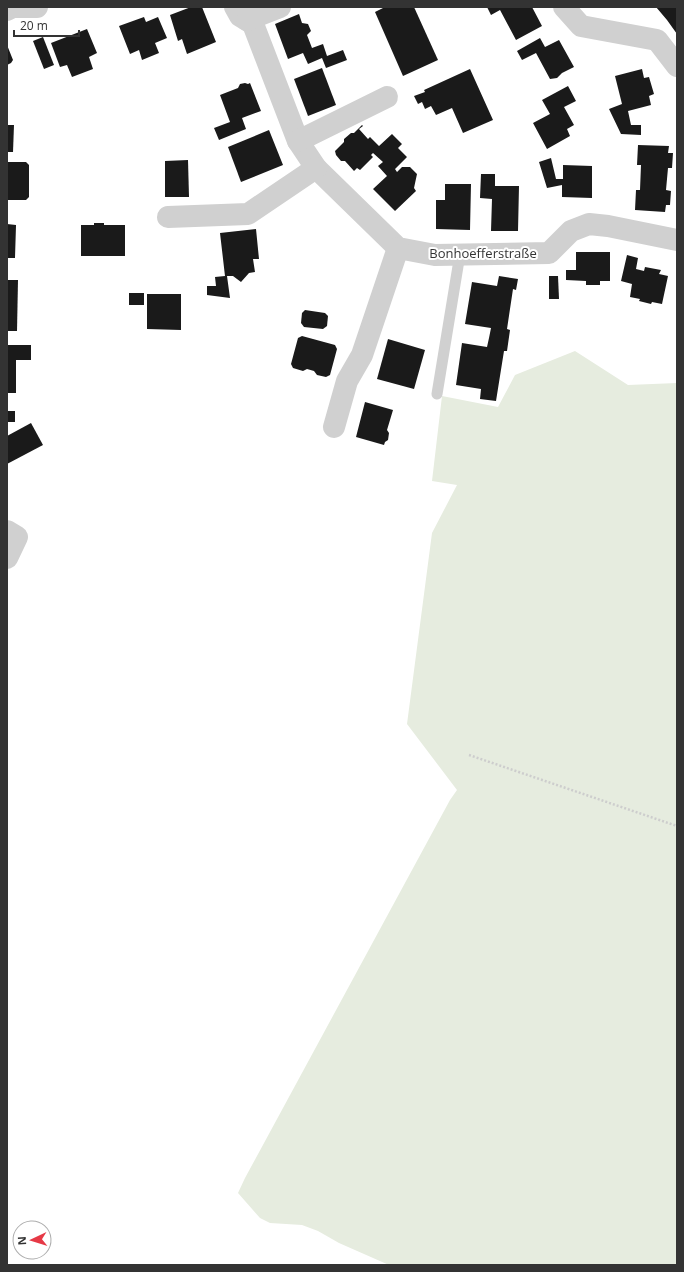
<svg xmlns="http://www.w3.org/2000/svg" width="684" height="1272" font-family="'Open Sans',sans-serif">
  <rect width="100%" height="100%" fill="#fff"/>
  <polygon fill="#e6ecdf" points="575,351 628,385 677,383 677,1265 389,1265 339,1243 318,1231 302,1225 270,1223 260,1218 238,1193 245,1178 450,800 457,790 407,724 432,533 457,485 432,481 442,396 498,407 515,375"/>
  <g fill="#1a1a1a">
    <polygon points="191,7 202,7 216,42 187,54 182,39 178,41 170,15"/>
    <polygon points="385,7 414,7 438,60 403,76 375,12"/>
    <polygon points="487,7 532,7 542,26 516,40 500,10 491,15"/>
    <polygon points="656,7 677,7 677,34 667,20"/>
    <polygon points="299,14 302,23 308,24 311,31 307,35 312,48 323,44 327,56 343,50 347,60 326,68 322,58 308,64 303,53 288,59 275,24"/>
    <polygon points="144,17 146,22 158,17 167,38 155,43 159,53 142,60 139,50 130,54 119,26"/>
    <polygon points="87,29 97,53 89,57 93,69 72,77 67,65 60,67 51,43"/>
    <polygon points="43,37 54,65 44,69 33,41"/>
    <polygon points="540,38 545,47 559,40 574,67 562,73 557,78 550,79 536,53 522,60 517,51"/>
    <polygon points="7,45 13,60 11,63 7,65"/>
    <polygon points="322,68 336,105 308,116 294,79"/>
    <polygon points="470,69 493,120 463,133 452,108 436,115 431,106 425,109 422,102 418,104 414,96 425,92 424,90"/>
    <polygon points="642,69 644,78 649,77 654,94 649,96 651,105 628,111 631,125 641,125 641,135 621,134 609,109 622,104 615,76"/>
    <polygon points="245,83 248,84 250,83 261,111 242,118 246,129 219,140 214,128 230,122 220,95 238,88 240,84"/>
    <polygon points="568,86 576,101 564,107 574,125 567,129 570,136 547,149 533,123 550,114 542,100"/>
    <polygon points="7,125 14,125 13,152 7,152"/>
    <polygon points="362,125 363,126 359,129 368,139 370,137 379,146 392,134 402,144 398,148 407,157 395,169 397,172 402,167 410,167 417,174 414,188 416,191 395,211 373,189 387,176 378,166 383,162 373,153 371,155 373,157 360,170 357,168 354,171 345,161 341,161 336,155 335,151 344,142 344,139 351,133 354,133"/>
    <polygon points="269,130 283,165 241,182 228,147"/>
    <polygon points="638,145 669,146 668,153 673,153 672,168 668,168 666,190 671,191 670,205 666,205 665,212 635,210 636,190 640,190 641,165 637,165"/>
    <polygon points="551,158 556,179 563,179 563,165 592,166 592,198 562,197 562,185 547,188 539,162"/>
    <polygon points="188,160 189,197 165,197 165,161"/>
    <polygon points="7,162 26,162 29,165 29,197 26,200 7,200"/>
    <polygon points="481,174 495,174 495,186 519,186 518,231 491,231 492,199 480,198"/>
    <polygon points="445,184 471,184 470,230 436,229 436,200 445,200"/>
    <polygon points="94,223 104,223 104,225 125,225 125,256 81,256 81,225 94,225"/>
    <polygon points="7,224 16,225 15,258 7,258"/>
    <polygon points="256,229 259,259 253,259 255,272 249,273 241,282 233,276 227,276 230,298 207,295 207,286 216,286 215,277 225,276 220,233"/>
    <polygon points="576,252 610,252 610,281 600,281 600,285 586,285 586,281 566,280 566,270 576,270"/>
    <polygon points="627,255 638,258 636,269 644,271 645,267 661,270 659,274 668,276 662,304 652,302 651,304 639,301 640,299 630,297 632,284 621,281"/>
    <polygon points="499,276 518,279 516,290 513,289 507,329 510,330 507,351 504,351 496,401 480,399 481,389 456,385 462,343 487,347 489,338 491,328 465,324 472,282 497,286"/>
    <polygon points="549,276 558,276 559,299 549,299"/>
    <polygon points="7,280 18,280 17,331 7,331"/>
    <rect x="129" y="293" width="15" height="12"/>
    <polygon points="147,294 181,294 181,330 147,329"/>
    <polygon points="305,310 325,313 328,316 327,326 323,329 304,327 301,323 302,313"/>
    <polygon points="302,336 335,345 337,349 330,375 326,377 317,375 314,371 307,369 303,371 293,368 291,364 298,338"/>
    <polygon points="388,339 425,350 414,389 377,379"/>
    <polygon points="7,345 31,345 31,360 16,360 16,393 7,393"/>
    <polygon points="365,402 393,410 387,430 389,433 388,440 385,442 384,445 356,437"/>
    <rect x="7" y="411" width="8" height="11"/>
    <polygon points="31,423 43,445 7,464 7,436"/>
  </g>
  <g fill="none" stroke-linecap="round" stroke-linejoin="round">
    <polyline stroke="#cdcdcd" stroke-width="2.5" stroke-dasharray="2 2" stroke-linecap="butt" points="469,755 677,826"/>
    <polyline stroke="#d0d0d0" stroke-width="11" points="437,394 460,254"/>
    <g stroke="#d0d0d0" stroke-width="22">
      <polyline points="235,7 240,16 253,24 298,141 316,168 398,248 435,255 549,253 571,231 589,224 608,226 677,240"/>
      <polyline points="564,7 581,26 657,40 677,66"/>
      <polyline points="7,10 13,7 37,7"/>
      <polyline points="247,20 280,7"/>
      <polyline points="298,141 387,97"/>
      <polyline points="168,217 248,214 316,168"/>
      <polyline points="334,427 347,381 362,355 398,248"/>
      <polyline points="7,531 17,537 7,558"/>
    </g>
  </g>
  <g text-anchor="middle" stroke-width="4" stroke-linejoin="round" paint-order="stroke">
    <g font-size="13" fill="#333" stroke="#fff">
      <text x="483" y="258">Bonhoefferstraße</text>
    </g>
  </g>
  <rect width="684" height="1272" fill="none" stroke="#333333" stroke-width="16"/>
  <g transform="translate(32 1240) rotate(266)"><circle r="19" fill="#ffffff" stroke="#adadad"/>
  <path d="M0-3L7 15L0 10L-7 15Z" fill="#e63946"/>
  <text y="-6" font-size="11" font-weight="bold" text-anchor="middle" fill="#333333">N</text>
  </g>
  <path d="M14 30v6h65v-6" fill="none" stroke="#333333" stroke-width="2"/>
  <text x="20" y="30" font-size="12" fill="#333333" stroke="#ffffff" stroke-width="3" paint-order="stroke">20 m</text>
</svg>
